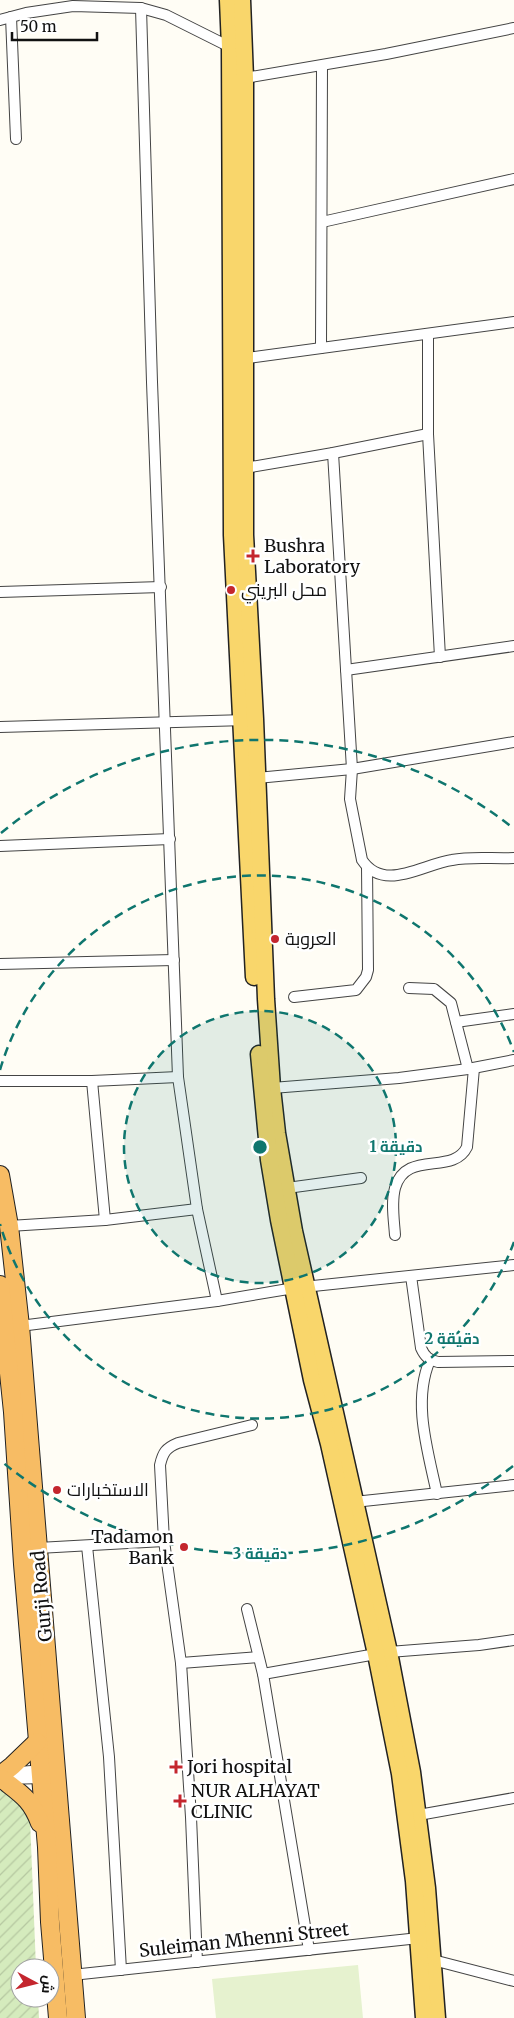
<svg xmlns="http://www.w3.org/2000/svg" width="514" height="2018" font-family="Merriweather,Cairo,serif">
  <defs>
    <pattern id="garden-furrows" width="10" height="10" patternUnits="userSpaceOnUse" patternTransform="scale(1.25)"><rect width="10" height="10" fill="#d5ebbd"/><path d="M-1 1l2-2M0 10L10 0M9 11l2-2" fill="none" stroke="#b6c8a1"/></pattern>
  </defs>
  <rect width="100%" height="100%" fill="#fffdf5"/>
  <path fill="url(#garden-furrows)" d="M 0,1791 C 16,1790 26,1806 30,1819 L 36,1968 L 20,1968 L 20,1998 L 38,1998 L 39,2018 L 0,2018 Z"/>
  <polygon fill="#e6f2cf" points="358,1965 363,2018 216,2018 212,1979"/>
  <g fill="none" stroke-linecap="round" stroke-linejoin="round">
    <defs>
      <g id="minor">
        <polyline points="141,8 152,382 178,1077 197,1209 217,1301"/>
        <polyline points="11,17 16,139"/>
        <polyline points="0,20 26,13 73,6 141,8 166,15 230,47"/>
        <polyline points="245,78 386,54 514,28"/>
        <polyline points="322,222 514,179"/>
        <polyline points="428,334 428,434 440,657"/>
        <polyline points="321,348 322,66"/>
        <polyline points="240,359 514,322"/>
        <path d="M 333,453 L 352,769 L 350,799 L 362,860 C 384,893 423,864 452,860 C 472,856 493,859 514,858"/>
        <polyline points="245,468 333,453 428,434"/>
        <polyline points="0,592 161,587"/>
        <polyline points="346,670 514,646"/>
        <polyline points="0,727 246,720"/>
        <polyline points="257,778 352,769 514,742"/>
        <polyline points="0,846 170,839"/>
        <polyline points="0,964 174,960"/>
        <polyline points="409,988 434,989 451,1003 468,1069"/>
        <polyline points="294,997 356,990 366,977 368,970 367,867"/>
        <polyline points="456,1022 514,1014"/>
        <polyline points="0,1081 92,1081 178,1077"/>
        <polyline points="92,1081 105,1220"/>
        <polyline points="272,1088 399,1078 468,1069 514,1060"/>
        <polyline points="287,1188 361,1178"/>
        <polyline points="9,1226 105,1220 197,1209"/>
        <path d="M 395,1235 C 394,1220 391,1203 395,1188 C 406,1149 453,1176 467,1147 L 474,1068"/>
        <path d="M 411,1276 L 421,1348 C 425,1357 429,1360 438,1362 L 514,1361"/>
        <polyline points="20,1326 217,1301 294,1288 514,1265"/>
        <path d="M 430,1360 C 412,1402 428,1451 437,1494"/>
        <polyline points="354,1502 514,1485"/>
        <polyline points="87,1546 109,1757 121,1970"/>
        <polyline points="38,1548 164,1541"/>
        <polyline points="247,1609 263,1674 309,1950"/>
        <polyline points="389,1652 479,1645 514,1640"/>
        <polyline points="181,1663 258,1657"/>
        <polyline points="263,1674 376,1654"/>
        <polyline points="5,1773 45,1770"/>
        <polyline points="3,1779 44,1778"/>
        <polyline points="413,1816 514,1798"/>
        <polyline points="433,1960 514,1981"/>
        <path d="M 197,1962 L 191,1817 L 181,1663 L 164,1541 L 160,1465 C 163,1452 166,1448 178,1443 L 252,1425"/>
        <polyline points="72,1975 419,1938"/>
      </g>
      <g id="primary">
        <polyline points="228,0 230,47 232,535 254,977"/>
        <polyline points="242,0 245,78 245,535 255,719 266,999 272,1088 277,1133 294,1231 389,1652 412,1772 427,1888 437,2018"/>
        <polyline points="259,1054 269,1160 279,1220 312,1380 329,1444 376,1654 400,1774 414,1881 424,2018"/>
      </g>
      <g id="trunk">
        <polyline points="0,1175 9,1226 20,1326 76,2018"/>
        <polyline points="0,1285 13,1412 23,1564 47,1847 50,1922 58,2018"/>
        <polyline points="2,1774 12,1766 37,1742"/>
        <path d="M 2,1779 C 21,1794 31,1799 40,1823"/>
      </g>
    </defs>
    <use href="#minor" stroke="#444" stroke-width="12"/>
    <use href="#primary" stroke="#222" stroke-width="19"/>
    <use href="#trunk" stroke="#222" stroke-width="20"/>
    <use href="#minor" stroke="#fff" stroke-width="10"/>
    <use href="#primary" stroke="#f9d66b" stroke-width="16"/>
    <use href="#trunk" stroke="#f7bc64" stroke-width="18"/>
  </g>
  <circle cx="260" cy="1147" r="136" fill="#0f766e" fill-opacity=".12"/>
  <g fill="none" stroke="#0f766e" stroke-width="2.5" stroke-dasharray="9 6">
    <circle cx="260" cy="1147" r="136"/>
    <path d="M514 1242A271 271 0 0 1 0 1224M0 1070A271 271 0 0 1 514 1052"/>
    <path d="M513 1466A407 407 0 0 1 1 1461M1 833A407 407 0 0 1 513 828"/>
  </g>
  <g fill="#c4262e" stroke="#fff" stroke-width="2">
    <path d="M250.5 548.5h5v5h5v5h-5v5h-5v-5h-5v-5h5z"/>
    <circle cx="231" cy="590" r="5"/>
    <circle cx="275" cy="939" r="5"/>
    <circle cx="57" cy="1490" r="5"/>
    <circle cx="184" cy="1547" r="5"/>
    <path d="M173.5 1759.5h5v5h5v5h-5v5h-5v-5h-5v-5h5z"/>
    <path d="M177.5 1793.5h5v5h5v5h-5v5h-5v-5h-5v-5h5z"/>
  </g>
  <g text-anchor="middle" stroke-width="5" stroke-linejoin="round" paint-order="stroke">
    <g font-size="18" fill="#111" stroke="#fff" text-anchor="start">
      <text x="264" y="552">Bushra<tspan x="264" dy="21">Laboratory</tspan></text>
      <text x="241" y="596">محل البريني</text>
      <text x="285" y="945">العروبة</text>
      <text x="67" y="1496">الاستخبارات</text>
      <text x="174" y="1543" text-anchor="end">Tadamon<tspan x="174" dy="21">Bank</tspan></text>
      <text x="187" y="1773">Jori hospital</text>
      <text x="191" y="1797">NUR ALHAYAT<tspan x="191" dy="21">CLINIC</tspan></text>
    </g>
    <g font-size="18" fill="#111" stroke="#fff">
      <text transform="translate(42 1596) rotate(-95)" y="6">Gurji Road</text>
      <text transform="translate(244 1940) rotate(-6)" y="6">Suleiman Mhenni Street</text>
    </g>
  </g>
  <circle cx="260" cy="1147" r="8" fill="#0f766e" stroke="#fff" stroke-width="2.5"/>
  <g font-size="15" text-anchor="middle" font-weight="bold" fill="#0f766e" stroke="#fff" stroke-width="5" stroke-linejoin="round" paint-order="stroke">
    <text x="396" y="1152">1 دقيقة</text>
    <text x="452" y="1344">2 دقيقة</text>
    <text x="260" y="1559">3 دقيقة</text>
  </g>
  <g transform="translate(35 1983) rotate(97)"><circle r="24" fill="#ffffff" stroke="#a0a0a0"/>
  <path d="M0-4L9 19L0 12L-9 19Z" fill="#c4262e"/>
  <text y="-8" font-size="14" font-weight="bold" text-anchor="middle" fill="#111111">ش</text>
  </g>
  <path d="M12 32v8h85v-8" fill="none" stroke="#111111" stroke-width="2.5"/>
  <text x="20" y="32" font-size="15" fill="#111111" stroke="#ffffff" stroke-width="4" paint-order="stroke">50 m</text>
</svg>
